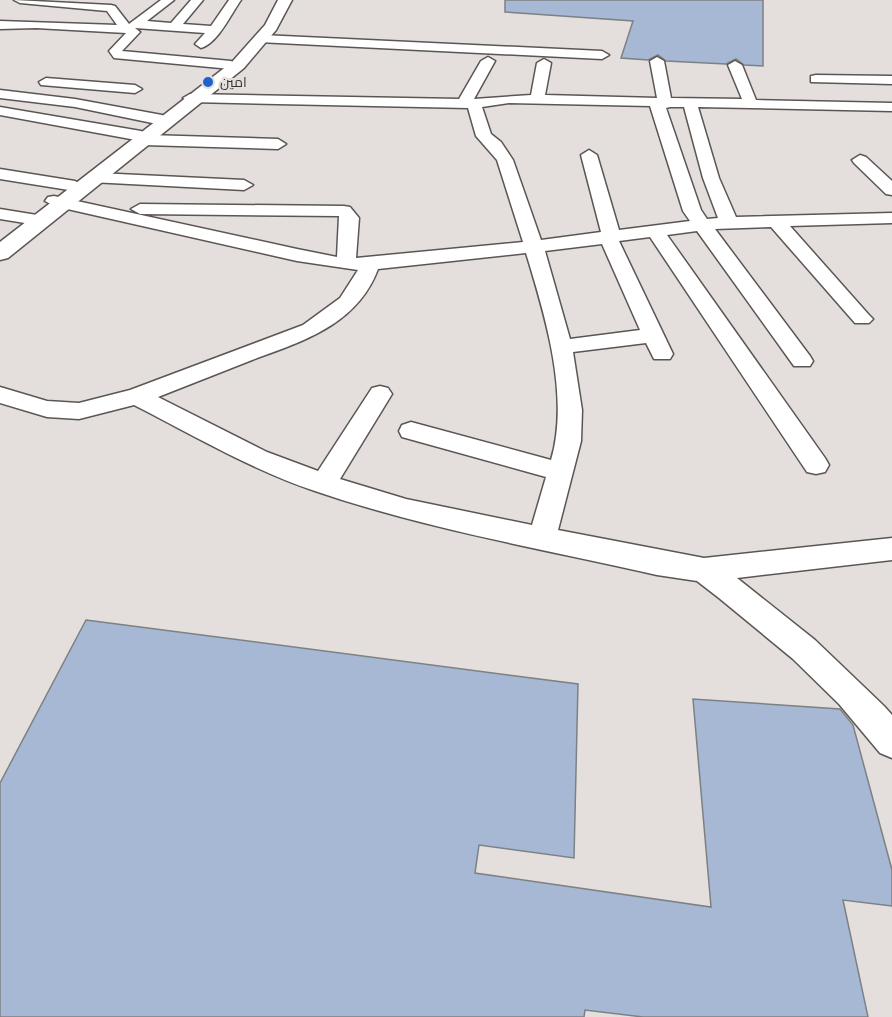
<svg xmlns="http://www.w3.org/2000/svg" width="892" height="1017" font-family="'Titillium Web',Cairo,sans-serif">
  <rect width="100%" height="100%" fill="#e4dfdc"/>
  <g fill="#a6b8d3" stroke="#7d8084" stroke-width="1.5">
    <polygon points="505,0 763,0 763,66 744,65 736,59 726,64 666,61 658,55 648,60 621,58 633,21 505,12"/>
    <polygon points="86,620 578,684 574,858 479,845 475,873 711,907 693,699 840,709 853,725 892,870 892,906 843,900 868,1017 643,1017 585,1010 584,1017 0,1017 0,783"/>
  </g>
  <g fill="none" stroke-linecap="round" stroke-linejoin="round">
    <defs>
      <g id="minor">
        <path d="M 14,0 L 111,5 L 115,6 L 129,24 L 161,0 L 174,0 L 147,21 L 171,23 L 191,0 L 203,0 L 183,24 L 211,26 L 229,0 L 241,0 C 231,14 218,43 201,48 L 195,44 L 205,33 L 135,28 L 140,32 L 122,51 L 231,61 L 238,65 L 231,69 L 114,58 L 109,51 L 126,33 L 36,28 L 0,29 L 0,21 L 117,25 L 107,11 L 20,3 Z"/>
        <polygon points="262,35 602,51 609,55 602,59 258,42 258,36"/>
        <path d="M 488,57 L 495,61 L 474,99 L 531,95 L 537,63 L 544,59 L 551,63 L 545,95 L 657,98 L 650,61 L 657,57 L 664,61 L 671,98 L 742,99 L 728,65 L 735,61 L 742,65 L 756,100 L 892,103 L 892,111 L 698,107 L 719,178 L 736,217 L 892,213 L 892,223 L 790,226 L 869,315 L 873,319 L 869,323 L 855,323 L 771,227 L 715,229 L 810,356 L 813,361 L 810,366 L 794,366 L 697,231 L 667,235 L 825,458 L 829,465 L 825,472 L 816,474 L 807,472 L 650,237 L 619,241 L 673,354 L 670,359 L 654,359 L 646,343 L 573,352 L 582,410 L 581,441 L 558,530 L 704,558 L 892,538 L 892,560 L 737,578 L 815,640 L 884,706 L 892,715 L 892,758 L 880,753 L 839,704 L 793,659 L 719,598 L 697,581 L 657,575 C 543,549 426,529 315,491 C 252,470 193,435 134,405 L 79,419 L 47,417 L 0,403 L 0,387 L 47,401 L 79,403 L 130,390 L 303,325 L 340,298 L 358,270 L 297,261 L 54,206 L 45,201 L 48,197 L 54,196 L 297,249 L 337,257 L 339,216 L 140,214 L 131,209 L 140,204 L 344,206 L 350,207 L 359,218 L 356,258 L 523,242 L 497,160 L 476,136 L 468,108 L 190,102 L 183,98 L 190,94 L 459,99 L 481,61 ZM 509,103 L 650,106 L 683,211 L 690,221 L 619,230 L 597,155 L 589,150 L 581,155 L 601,232 L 541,240 L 513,160 L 501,142 L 491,134 L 482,107 ZM 670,107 L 684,107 L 703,178 L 718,218 L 707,219 L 701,210 L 666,108 ZM 602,244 L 640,330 L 570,339 L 545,251 ZM 526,253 C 545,315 570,396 551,460 L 411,422 L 402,425 L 399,431 L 402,437 L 546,477 L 532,525 L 406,499 L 340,479 L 392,394 L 388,388 L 380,386 L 372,388 L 318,471 L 267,452 L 158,397 C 189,385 221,372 252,360 C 303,341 357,325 378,269 Z"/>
        <polygon points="816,75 892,76 892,84 811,82 811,76"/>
        <polygon points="46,78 135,85 142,89 135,93 41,85 39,82"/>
        <polygon points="0,90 75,99 162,115 170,120 162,125 75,107 0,98"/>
        <polygon points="0,107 141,131 148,135 278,139 286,144 278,149 144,145 136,140 0,115"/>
        <polygon points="860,155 866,157 892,181 892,195 886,194 854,163 852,160"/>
        <polygon points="0,169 75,181 84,186 75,191 0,179"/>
        <polygon points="97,173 244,180 253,185 244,190 91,182 89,178 91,174"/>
        <polygon points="0,209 37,215 40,219 31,224 0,219"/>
      </g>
      <polygon id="major" points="278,0 292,0 276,30 244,68 8,258 0,260 0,242 232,62 265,25"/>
    </defs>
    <use href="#minor" stroke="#5b5653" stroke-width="3"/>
    <use href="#major" stroke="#5b5653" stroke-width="3"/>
    <use href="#minor" fill="#fff" fill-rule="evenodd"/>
    <use href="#major" fill="#fff" fill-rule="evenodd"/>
  </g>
  <circle fill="#1f62ce" stroke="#e4dfdc" stroke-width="2" cx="208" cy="82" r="6"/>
  <g text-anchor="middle" stroke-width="4.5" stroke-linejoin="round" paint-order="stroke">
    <g font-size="14" fill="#363433" stroke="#e4dfdc" text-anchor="start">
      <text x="220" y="87">امين</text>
    </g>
  </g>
</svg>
